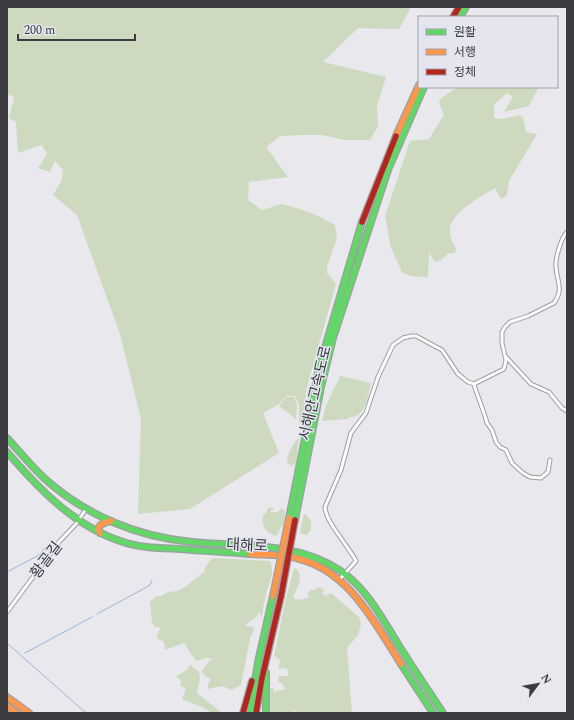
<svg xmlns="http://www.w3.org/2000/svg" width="574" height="720" font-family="Spectral,'Noto Sans KR',serif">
  <rect width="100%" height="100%" fill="#e8e8ed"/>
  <g fill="#cddabf">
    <polygon points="7,7 411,7 399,29 358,28 323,62 386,77 377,106 378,126 370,140 344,140 322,135 302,135 280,136 266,147 288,177 249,182 248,200 262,210 282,204 312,213 335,225 337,238 327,267 327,273 336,284 306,390 303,424 299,422 299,405 295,396 286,396 279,404 263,413 279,453 190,509 138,514 141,419 120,334 77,215 53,195 62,180 63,170 55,161 50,172 38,168 47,154 42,145 18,153 16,122 9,118 14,97 7,94"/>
    <path d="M 458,87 L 470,87 L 472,89 L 473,87 L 539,87 L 529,106 L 504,112 L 513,97 L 507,93 L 494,105 L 494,118 L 503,119 L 519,115 L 523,117 L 526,132 L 537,134 L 509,181 L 507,195 L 501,199 L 495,188 C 482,196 449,213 450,231 C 450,238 453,243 456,249 L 455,253 L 449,253 L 441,260 L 435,262 L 429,253 L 428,277 L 411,276 L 402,272 L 391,248 L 385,216 L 410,141 L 429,139 L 444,115 L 439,102 L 441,98 Z"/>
    <path d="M 340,376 L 371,383 C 368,395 366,417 350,417 L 348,419 L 322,421 L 326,406 Z"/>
    <polygon points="286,397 294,397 297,405 296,419 279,406"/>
    <path d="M 299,437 L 296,462 L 292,466 L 287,463 C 287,453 293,445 299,437 Z"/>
    <path d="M 273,507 L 274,509 L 271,510 L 271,512 L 278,512 L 282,508 L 285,512 L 284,522 L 276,536 C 266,534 261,525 263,515 L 267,512 L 267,509 Z"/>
    <polygon points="304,514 306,514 311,521 311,530 307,535 301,534 300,532"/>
    <path d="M 212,558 L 270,561 C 276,574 267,586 265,599 C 263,605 263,611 262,618 L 259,612 L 257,616 L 245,625 L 250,627 L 253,626 L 254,631 L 250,638 L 241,685 L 232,690 L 222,686 L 208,689 L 208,684 L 211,679 L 205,676 L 202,671 L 210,660 L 215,659 L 207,658 L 196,661 L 184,643 L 165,650 L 164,642 L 157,638 L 158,632 L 161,628 L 155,627 L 152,622 L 150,602 L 156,596 L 161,596 L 168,592 L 177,591 L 185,587 L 205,571 L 204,569 Z"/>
    <path d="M 294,568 L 297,569 C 304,578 297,588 293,597 C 298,602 303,599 309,597 L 308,593 L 310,590 L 315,590 L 317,587 L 322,588 L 324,591 L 322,593 L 326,596 L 331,593 L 359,617 L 361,624 L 358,635 L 347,648 L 352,713 L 299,713 L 300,712 L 296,712 L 293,710 L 293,713 L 268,713 L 269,693 L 271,688 L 273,688 L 274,692 L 285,689 L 283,684 L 278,682 L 279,676 L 287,676 L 289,673 L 286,668 L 278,669 L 280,660 L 274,656 L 286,598 Z"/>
    <path d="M 190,665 L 199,672 L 200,679 L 197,693 L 222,713 L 211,713 C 203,706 192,704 182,699 L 186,689 L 180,685 L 181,681 L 176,676 L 187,670 Z"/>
  </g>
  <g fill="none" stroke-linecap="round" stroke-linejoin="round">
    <g stroke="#9eb4dc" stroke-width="1">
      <polyline points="7,572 39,555 46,547"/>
      <polyline points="97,614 145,588 150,585 152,580"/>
      <polyline points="7,643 86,713"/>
      <polyline points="25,653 92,617"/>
    </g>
    <defs>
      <g id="street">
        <polyline points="506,357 531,384 549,392 562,408 567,411"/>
        <polyline points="474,384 475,388 485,416 487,423 492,430 496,442 500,447 506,450 512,463 523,473 530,477 541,478 548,472 550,460"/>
        <path d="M 340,579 L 356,561 C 348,545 326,523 325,507 L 341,470 L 351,433 L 366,413 L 378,377 L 393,345 L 403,338 L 411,336 L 416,336 L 442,350 L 458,374 L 468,382 L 474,384 L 504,369 L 506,360 L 502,343 L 502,332 L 505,327 L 510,322 L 528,316 L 554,303 C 564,289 557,282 556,267 C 555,259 561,238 567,232"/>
        <polyline points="7,612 59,542 76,524 86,509"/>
      </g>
      <g id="fast">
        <polyline points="460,17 466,7"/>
        <path d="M 7,438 C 19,451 31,466 44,478 C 85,515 137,537 192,542 C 243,547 296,541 341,571 C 367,589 382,618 398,644 C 413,668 428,690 443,713"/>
        <path d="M 7,452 C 39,489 75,527 123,542 C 141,548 161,548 180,549 C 203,551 226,552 250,554"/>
        <polyline points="289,518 319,368 362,222"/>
        <polyline points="295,520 321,387 333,338 388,170 424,87"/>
        <polyline points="401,664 433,713"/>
        <polyline points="266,673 266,713"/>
        <polyline points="250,713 258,662 273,596"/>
      </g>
      <g id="slow">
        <polyline points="396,136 419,85"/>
        <path d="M 100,533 L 98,529 C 100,523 106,522 111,521"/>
        <path d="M 250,554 C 265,555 281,554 296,558 C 349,570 374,622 401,664"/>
        <polyline points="7,697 29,713"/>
        <polyline points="7,706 16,713"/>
      </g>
      <g id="jam">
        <polyline points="453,17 459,7"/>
        <polyline points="362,222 396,136"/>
        <polyline points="243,713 252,681"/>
        <polyline points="256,713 262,678 281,596"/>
      </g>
    </defs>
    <use href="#street" stroke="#9f9fa3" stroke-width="5"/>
    <use href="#fast" stroke="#9f9fa3" stroke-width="8"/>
    <use href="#slow" stroke="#9f9fa3" stroke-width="8"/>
    <use href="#jam" stroke="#9f9fa3" stroke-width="8"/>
    <use href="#street" stroke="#fcfcfc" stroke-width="3"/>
    <use href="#fast" stroke="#63d668" stroke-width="5.5"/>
    <use href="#slow" stroke="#ff974d" stroke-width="5.5"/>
    <use href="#jam" stroke="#b3261e" stroke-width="5.5"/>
    <defs>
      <polyline id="slow-bridge" points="273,596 289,518"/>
      <polyline id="jam-bridge" points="281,596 295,520"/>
    </defs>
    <use href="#slow-bridge" stroke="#9f9fa3" stroke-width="8" stroke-linecap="butt"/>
    <use href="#jam-bridge" stroke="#9f9fa3" stroke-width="8" stroke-linecap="butt"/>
    <use href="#slow-bridge" stroke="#ff974d" stroke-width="5.5"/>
    <use href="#jam-bridge" stroke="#b3261e" stroke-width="5.5"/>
  </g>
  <g text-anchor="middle" stroke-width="3" stroke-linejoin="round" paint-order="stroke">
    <g font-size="15" fill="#3b3b40" stroke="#e5e5f0">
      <text transform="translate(315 393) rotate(-77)" y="5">서해안고속도로</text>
      <text transform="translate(247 545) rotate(3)" y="5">대해로</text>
      <text transform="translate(46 560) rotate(-53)" y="5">황골길</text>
    </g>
  </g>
  <rect width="574" height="720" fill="none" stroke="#3b3b40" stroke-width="16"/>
  <rect x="418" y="16" width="140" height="72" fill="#e5e5f0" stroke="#a1a1aa"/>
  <rect x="426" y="29" width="20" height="6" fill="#63d668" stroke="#a1a1aa"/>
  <text x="454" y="36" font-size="12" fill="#3b3b40">원활</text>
  <rect x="426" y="49" width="20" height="6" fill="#ff974d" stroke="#a1a1aa"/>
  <text x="454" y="56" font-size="12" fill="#3b3b40">서행</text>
  <rect x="426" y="69" width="20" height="6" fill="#b3261e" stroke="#a1a1aa"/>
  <text x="454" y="76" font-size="12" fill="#3b3b40">정체</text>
  <g transform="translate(538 684) rotate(58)" stroke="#e5e5f0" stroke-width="3" paint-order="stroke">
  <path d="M0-3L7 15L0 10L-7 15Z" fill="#3b3b40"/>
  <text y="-6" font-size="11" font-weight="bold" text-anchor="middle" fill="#3b3b40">N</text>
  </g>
  <path d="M18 34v6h117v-6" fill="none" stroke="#3b3b40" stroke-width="2"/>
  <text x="24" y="34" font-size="12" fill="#3b3b40" stroke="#e5e5f0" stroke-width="3" paint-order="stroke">200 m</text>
</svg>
